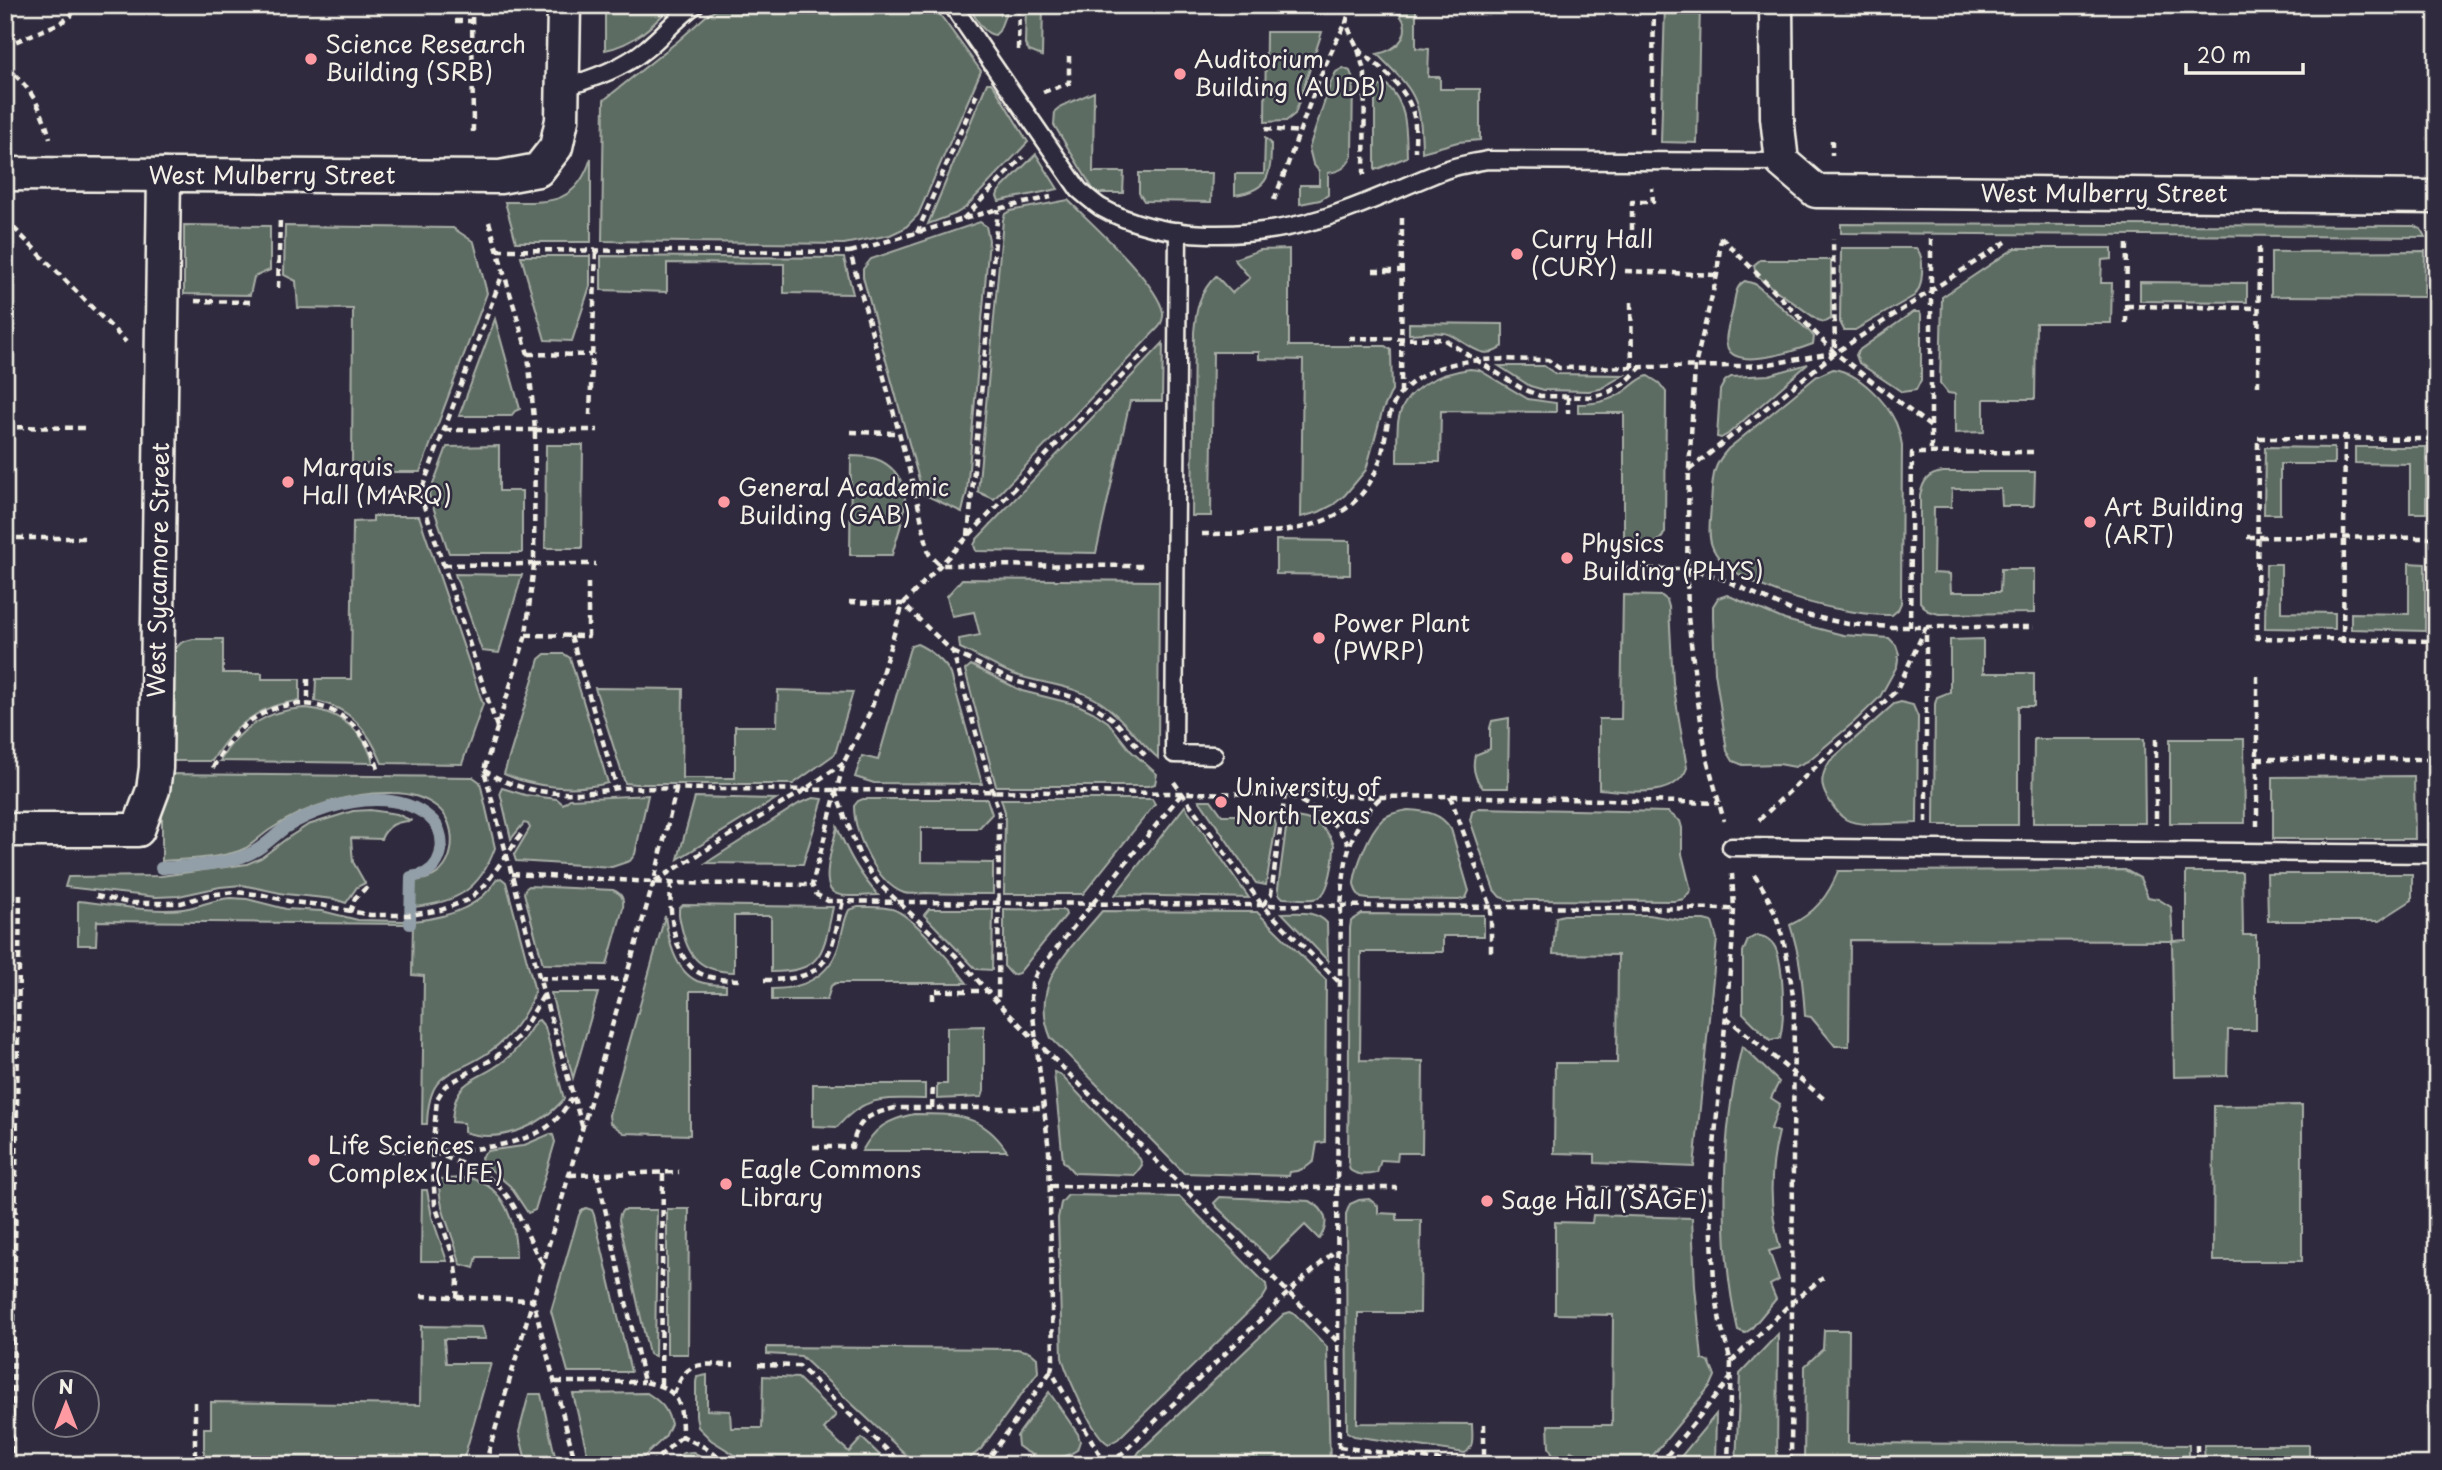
<svg xmlns="http://www.w3.org/2000/svg" width="2442" height="1470" font-family="'Playpen Sans',sans-serif">
  <rect width="100%" height="100%" fill="#2f2a3d"/>
  <filter id="ink" filterUnits="userSpaceOnUse"><feTurbulence type="fractalNoise" baseFrequency=".0143" numOctaves="2"/><feDisplacementMap in="SourceGraphic" scale="14" xChannelSelector="R" yChannelSelector="G"/><feConvolveMatrix kernelMatrix="1 2 1 2 8 2 1 2 1" color-interpolation-filters="sRGB"/></filter>
  <g filter="url(#ink)">
    <g fill="#5d6c64" stroke="#a8aea6" stroke-width="2">
      <path d="M 605,5 L 672,5 C 653,26 633,45 605,50 Z"/>
      <path d="M 900,5 L 933,5 L 981,71 L 918,215 L 905,228 L 890,235 L 844,244 L 602,241 L 604,100 L 678,41 L 707,15 L 716,10 L 731,10 C 787,12 846,21 900,5 Z"/>
      <path d="M 968,5 L 1009,5 L 999,31 L 995,35 C 982,34 975,16 968,5 Z"/>
      <polygon points="1026,5 1043,5 1042,56 1029,51 1025,44"/>
      <path d="M 1385,5 L 1416,5 L 1416,48 L 1429,49 L 1428,77 L 1440,77 L 1440,89 L 1480,89 L 1480,140 L 1458,142 L 1422,152 C 1421,97 1415,92 1377,54 C 1409,48 1416,17 1385,5 Z"/>
      <polygon points="1665,5 1700,5 1697,143 1661,142"/>
      <polygon points="1266,32 1322,32 1295,114 1286,121 1265,122"/>
      <path d="M 1343,68 L 1350,71 L 1353,79 L 1352,156 C 1346,168 1341,171 1328,173 L 1328,195 L 1320,200 L 1300,204 L 1300,185 L 1319,185 L 1319,171 L 1313,164 L 1309,148 L 1331,82 L 1336,72 Z"/>
      <polygon points="987,83 991,83 995,88 1028,142 965,208 955,214 928,224"/>
      <path d="M 1387,85 C 1408,105 1406,130 1407,157 L 1375,170 L 1375,91 L 1380,86 Z"/>
      <polygon points="1094,92 1093,172 1124,172 1123,193 1097,193 1093,189 1054,125 1055,111 1061,106"/>
      <path d="M 1265,138 L 1271,143 C 1271,174 1270,190 1235,195 L 1235,174 L 1264,174 Z"/>
      <polygon points="1036,154 1058,189 999,201 997,196 999,191"/>
      <path d="M 591,158 L 591,242 L 516,242 L 505,202 C 548,202 576,206 591,158 Z"/>
      <polygon points="1139,173 1212,173 1211,202 1144,201 1139,193"/>
      <path d="M 1068,200 C 1091,223 1157,282 1163,312 C 1164,318 1162,322 1159,327 L 994,499 L 978,492 L 1003,220 L 1005,214 L 1010,211 Z"/>
      <polygon points="980,222 986,226 989,240 967,491 962,512 923,494 863,277 863,269 871,259"/>
      <polygon points="1841,224 2414,226 2421,229 2425,237 1841,233"/>
      <polygon points="184,225 270,226 270,270 254,277 250,295 184,294"/>
      <polygon points="285,226 453,228 474,242 487,293 420,472 374,472 373,464 352,464 353,309 298,308 296,281 284,275"/>
      <path d="M 1841,248 L 1916,248 C 1925,256 1924,287 1914,296 L 1855,330 L 1844,330 L 1840,322 Z"/>
      <polygon points="2015,248 2112,248 2112,259 2102,260 2101,283 2112,283 2111,323 2036,323 2035,399 1984,399 1984,432 1955,433 1955,394 1948,393 1940,383 1942,297"/>
      <path d="M 1289,249 L 1289,346 L 1385,346 L 1391,350 L 1392,390 L 1382,412 L 1366,470 L 1345,495 L 1333,505 L 1319,512 L 1301,517 L 1303,360 L 1259,359 L 1259,352 L 1213,352 L 1211,516 L 1192,516 L 1194,332 C 1196,310 1199,292 1216,276 L 1232,293 L 1250,278 L 1234,259 L 1260,250 Z"/>
      <polygon points="2425,251 2424,297 2271,296 2271,252"/>
      <polygon points="521,256 590,256 590,286 572,341 545,340"/>
      <polygon points="601,256 844,258 853,294 784,293 784,264 667,263 667,292 601,290"/>
      <polygon points="1760,260 1831,260 1831,319 1824,322 1818,320 1756,276 1754,265"/>
      <path d="M 1745,281 L 1755,284 L 1810,332 L 1814,337 L 1813,344 C 1797,350 1734,372 1727,346 C 1724,335 1731,320 1733,309 C 1735,298 1735,286 1745,281 Z"/>
      <polygon points="2140,282 2247,283 2247,302 2140,301"/>
      <polygon points="1913,312 1919,312 1921,315 1921,380 1916,390 1902,392 1859,363 1856,355 1858,351"/>
      <polygon points="495,319 520,409 515,411 511,416 459,416"/>
      <path d="M 1409,323 L 1503,324 L 1503,346 C 1483,364 1466,341 1448,334 C 1438,330 1420,334 1409,334 Z"/>
      <polygon points="1163,343 1162,401 1130,401 1096,553 976,551 974,545 977,539"/>
      <polygon points="1808,364 1728,434 1721,438 1717,437 1720,390 1725,381 1731,377 1769,375"/>
      <polygon points="1499,366 1544,366 1556,374 1624,375 1600,389 1589,391 1544,390 1530,386"/>
      <path d="M 1470,369 L 1479,370 L 1528,399 L 1556,403 L 1556,412 L 1441,411 L 1440,462 L 1397,462 C 1397,449 1397,435 1398,422 C 1403,388 1439,373 1470,369 Z"/>
      <path d="M 1833,369 C 1858,372 1886,401 1896,423 C 1899,430 1901,438 1902,445 L 1901,603 L 1898,610 L 1892,615 C 1850,617 1727,589 1712,546 C 1707,534 1711,516 1711,503 C 1713,479 1711,468 1728,449 L 1817,376 Z"/>
      <path d="M 1648,376 L 1659,383 L 1666,392 L 1665,532 C 1658,549 1640,547 1624,546 L 1624,413 L 1578,413 L 1578,404 C 1594,404 1609,402 1623,392 C 1632,387 1638,378 1648,376 Z"/>
      <polygon points="546,445 583,445 582,548 545,548"/>
      <polygon points="499,446 499,491 522,491 522,553 449,553 429,495 447,447"/>
      <polygon points="2265,447 2334,448 2334,464 2280,464 2280,514 2264,514"/>
      <polygon points="2355,447 2426,447 2426,513 2410,513 2410,464 2355,463"/>
      <path d="M 851,456 C 869,456 883,458 895,472 C 916,496 899,528 892,555 L 850,555 Z"/>
      <path d="M 1943,472 L 2035,472 L 2034,506 L 2002,506 L 2001,489 L 1952,489 L 1951,507 L 1934,507 L 1933,573 L 1950,574 L 1951,592 L 2000,592 L 2001,569 L 2034,569 L 2034,613 L 1939,614 L 1928,611 L 1920,602 L 1920,496 C 1923,480 1928,474 1943,472 Z"/>
      <path d="M 373,516 L 419,516 L 483,704 L 462,764 L 382,763 C 369,731 350,707 315,701 L 316,679 L 351,679 L 353,522 L 373,521 Z"/>
      <polygon points="1276,540 1350,541 1350,575 1276,574"/>
      <polygon points="2409,563 2425,564 2425,631 2351,629 2351,613 2409,614"/>
      <polygon points="2266,564 2281,564 2281,612 2335,613 2335,629 2265,628"/>
      <polygon points="455,574 522,575 499,653 482,651"/>
      <path d="M 962,579 L 1159,581 L 1158,758 C 1138,741 1123,717 1100,702 C 1075,685 1041,684 1013,674 C 995,667 978,656 960,648 L 959,639 L 980,635 L 974,612 L 952,616 L 947,596 Z"/>
      <path d="M 1623,595 L 1662,596 L 1667,600 L 1669,607 L 1673,683 L 1687,768 C 1675,800 1626,791 1599,789 L 1599,719 L 1621,719 Z"/>
      <polygon points="1727,595 1785,620 1843,635 1889,638 1896,645 1899,654 1897,666 1880,697 1854,722 1808,761 1795,767 1779,764 1743,765 1733,761 1727,751 1715,672 1713,618 1713,606 1718,598"/>
      <path d="M 193,639 L 223,639 L 223,673 L 262,673 L 262,679 L 300,679 L 300,701 C 259,704 232,727 212,761 L 163,761 L 169,655 L 182,642 Z"/>
      <polygon points="1983,639 1983,673 2034,673 2034,706 2018,706 2018,825 1934,825 1935,704 1937,697 1950,692 1950,640"/>
      <path d="M 917,644 C 929,649 945,662 951,674 L 982,784 L 874,783 L 855,777 L 862,756 L 878,760 L 909,651 L 911,646 Z"/>
      <path d="M 545,654 L 564,654 L 570,658 L 608,783 C 575,791 535,788 504,774 L 539,659 Z"/>
      <polygon points="971,665 1022,691 1078,705 1093,712 1108,722 1131,751 1157,774 1155,784 1149,786 996,786 965,670"/>
      <polygon points="595,688 683,689 682,778 735,778 735,726 777,726 778,690 853,692 835,754 793,784 636,784 625,783"/>
      <path d="M 1901,702 L 1913,705 L 1918,717 L 1917,823 C 1899,823 1860,828 1845,819 C 1837,814 1832,804 1827,797 C 1819,784 1822,773 1830,761 L 1894,704 Z"/>
      <path d="M 304,708 C 337,710 365,730 373,763 L 220,761 C 237,729 268,710 304,708 Z"/>
      <path d="M 1509,718 L 1508,788 L 1483,788 C 1474,778 1472,767 1475,755 L 1490,749 L 1490,728 L 1492,721 Z"/>
      <polygon points="2034,739 2144,739 2145,823 2033,823"/>
      <polygon points="2170,739 2244,739 2245,823 2170,823"/>
      <path d="M 162,774 L 473,777 L 480,782 L 495,848 C 480,890 456,903 413,907 L 413,881 C 422,880 431,879 438,873 C 457,859 456,821 437,807 C 424,797 408,793 392,793 C 351,792 306,806 271,829 C 263,834 255,842 246,848 C 225,859 185,859 162,861 Z"/>
      <polygon points="2414,776 2415,839 2273,839 2273,777"/>
      <polygon points="502,788 525,795 557,799 563,804 570,799 648,795 635,854 630,861 612,867 516,861 514,855 530,828 528,824 524,823 511,839 500,792"/>
      <polygon points="695,797 776,799 678,859"/>
      <polygon points="813,798 823,799 803,864 706,863 800,803"/>
      <path d="M 863,799 L 987,799 L 992,814 L 979,828 L 921,828 L 921,862 L 993,863 L 993,894 C 971,894 949,894 926,893 C 920,893 910,895 904,893 C 876,883 854,833 854,806 L 858,801 Z"/>
      <polygon points="1001,799 1152,799 1155,804 1083,894 1004,894 1005,812"/>
      <polygon points="1199,800 1211,800 1222,815 1273,815 1276,825 1266,885 1256,883"/>
      <polygon points="1185,806 1249,898 1115,895"/>
      <polygon points="1479,808 1668,812 1680,821 1682,828 1682,854 1691,890 1684,899 1674,901 1509,900 1500,897 1494,890 1470,820 1472,812"/>
      <path d="M 370,810 L 397,814 L 412,821 C 397,821 387,825 381,839 L 351,838 L 353,862 L 365,883 L 357,887 L 346,903 L 334,899 L 285,894 L 242,885 L 220,887 L 179,896 L 156,897 L 65,887 L 68,877 L 161,876 L 247,864 L 261,858 L 286,839 L 308,825 L 353,811 Z"/>
      <path d="M 1408,810 C 1426,811 1441,813 1451,829 L 1469,891 L 1466,898 L 1459,900 L 1368,899 L 1361,898 C 1357,893 1354,889 1354,883 C 1356,866 1369,832 1382,820 C 1389,813 1399,812 1408,810 Z"/>
      <path d="M 1291,817 C 1311,817 1327,826 1334,845 C 1334,857 1330,893 1318,898 C 1308,901 1293,898 1283,898 L 1279,894 L 1278,888 L 1287,821 Z"/>
      <path d="M 837,827 C 848,853 859,874 878,895 C 866,895 843,899 833,892 C 820,882 834,841 837,827 Z"/>
      <path d="M 2125,870 L 2140,878 L 2148,897 L 2158,899 L 2171,907 L 2173,941 L 2186,940 L 2186,872 L 2242,872 L 2243,935 L 2256,935 L 2256,1030 L 2228,1030 L 2227,1076 L 2174,1077 L 2172,941 L 1850,940 L 1849,1046 L 1835,1046 L 1811,1017 L 1805,1016 C 1803,984 1800,955 1790,925 C 1814,914 1829,896 1838,871 Z"/>
      <polygon points="2267,874 2412,874 2412,900 2379,921 2268,921"/>
      <path d="M 501,878 L 506,882 L 535,991 C 526,1016 511,1036 489,1052 C 452,1078 429,1067 427,1124 L 422,1124 L 424,976 L 412,975 L 413,921 C 446,918 480,908 497,879 Z"/>
      <path d="M 529,886 L 613,890 C 622,894 624,898 623,908 L 607,965 L 543,964 L 524,893 L 525,889 Z"/>
      <path d="M 231,898 L 247,899 L 286,909 L 322,911 L 358,920 L 406,921 L 406,924 L 97,921 L 96,945 L 78,945 L 78,901 C 113,904 147,913 183,909 C 199,907 214,899 231,898 Z"/>
      <path d="M 683,905 L 833,907 C 823,953 823,972 771,972 L 771,916 L 734,916 L 734,972 C 694,972 685,950 679,915 L 679,909 Z"/>
      <path d="M 858,907 C 869,907 881,906 892,909 C 913,915 953,964 967,983 L 836,983 L 831,986 L 827,1000 L 772,1000 L 772,989 C 801,989 828,978 838,948 C 842,936 843,922 849,910 Z"/>
      <polygon points="929,909 993,909 992,970 976,969 924,915"/>
      <polygon points="1004,909 1061,910 1065,911 1066,915 1019,973 1012,975 1004,966"/>
      <path d="M 1102,911 L 1257,912 L 1326,980 L 1325,1142 L 1317,1143 L 1314,1161 C 1306,1168 1301,1171 1290,1172 L 1289,1176 L 1184,1173 L 1051,1038 C 1028,983 1070,950 1102,911 Z"/>
      <path d="M 1282,913 C 1299,913 1316,910 1327,923 L 1328,961 Z"/>
      <path d="M 1362,914 L 1484,915 L 1484,936 L 1443,936 L 1443,952 L 1361,952 L 1360,1060 L 1423,1061 L 1422,1153 L 1398,1153 L 1397,1161 L 1381,1160 L 1377,1173 C 1367,1175 1358,1176 1350,1170 L 1348,1162 L 1350,928 L 1351,921 Z"/>
      <polygon points="1564,915 1648,915 1680,920 1704,920 1712,922 1717,939 1694,1167 1595,1163 1595,1154 1554,1153 1555,1063 1617,1063 1618,955 1553,954 1556,917"/>
      <path d="M 665,916 C 668,938 674,970 697,981 C 705,984 717,985 726,985 L 726,991 L 690,991 L 690,1135 L 624,1133 L 610,1123 L 609,1115 Z"/>
      <path d="M 1757,935 C 1765,937 1771,939 1775,947 C 1784,965 1785,1018 1780,1038 L 1770,1040 L 1743,1013 L 1743,952 L 1748,940 Z"/>
      <polygon points="551,993 598,993 573,1078"/>
      <path d="M 539,1020 L 545,1027 L 564,1099 C 540,1127 500,1144 464,1132 L 464,1123 L 452,1122 C 454,1076 475,1084 505,1060 C 519,1049 526,1035 536,1021 Z"/>
      <polygon points="984,1026 984,1091 982,1097 937,1099 937,1084 947,1084 947,1027"/>
      <path d="M 1742,1046 L 1779,1082 L 1771,1098 L 1780,1104 L 1771,1129 L 1779,1132 C 1769,1172 1769,1208 1780,1248 L 1769,1251 L 1779,1280 L 1770,1285 L 1776,1299 L 1751,1329 L 1745,1333 L 1738,1330 C 1718,1247 1721,1129 1742,1046 Z"/>
      <polygon points="1054,1072 1060,1074 1140,1159 1142,1165 1135,1175 1074,1173 1063,1161"/>
      <path d="M 813,1084 L 925,1084 L 925,1099 C 884,1099 867,1094 837,1127 L 813,1126 Z"/>
      <polygon points="2302,1105 2302,1261 2213,1261 2214,1106"/>
      <path d="M 914,1114 C 955,1114 983,1114 1007,1151 L 862,1151 C 875,1127 887,1120 914,1114 Z"/>
      <polygon points="550,1134 553,1135 555,1142 535,1210 528,1213 510,1186 482,1162 481,1157 487,1151 522,1146"/>
      <path d="M 470,1178 C 506,1187 516,1224 516,1257 L 477,1257 L 474,1268 L 460,1264 C 454,1233 438,1212 439,1179 Z"/>
      <polygon points="422,1190 427,1190 432,1217 447,1261 421,1261"/>
      <path d="M 1068,1195 L 1180,1197 L 1266,1284 L 1267,1291 L 1263,1298 L 1118,1439 L 1109,1444 C 1093,1437 1068,1376 1062,1358 L 1058,1218 L 1061,1203 Z"/>
      <path d="M 1220,1197 L 1310,1201 C 1327,1210 1330,1224 1319,1239 L 1305,1225 L 1270,1259 L 1216,1206 L 1214,1203 Z"/>
      <path d="M 1369,1199 L 1378,1206 L 1378,1213 L 1397,1214 L 1397,1220 L 1421,1220 L 1420,1313 L 1358,1313 L 1357,1423 L 1472,1424 C 1472,1434 1475,1447 1465,1453 L 1354,1436 L 1347,1432 L 1346,1214 L 1350,1204 L 1359,1200 Z"/>
      <polygon points="586,1208 592,1210 594,1215 631,1372 568,1372 551,1311 579,1215 582,1210"/>
      <polygon points="667,1209 689,1209 688,1354 667,1354"/>
      <polygon points="623,1210 657,1210 655,1356 649,1354 619,1220 620,1214"/>
      <polygon points="1593,1215 1692,1218 1695,1286 1702,1359 1709,1362 1715,1376 1711,1385 1645,1465 1596,1465 1571,1451 1564,1465 1557,1465 1549,1447 1548,1425 1612,1425 1613,1315 1555,1314 1555,1222 1592,1223"/>
      <polygon points="1290,1312 1295,1314 1327,1347 1330,1465 1131,1465 1139,1452 1284,1314"/>
      <polygon points="421,1326 482,1327 486,1339 444,1339 446,1363 491,1363 462,1465 204,1462 204,1428 211,1428 211,1402 420,1405"/>
      <polygon points="1824,1330 1849,1330 1848,1443 2189,1445 2189,1465 1804,1465 1805,1366 1823,1349"/>
      <polygon points="1778,1334 1777,1465 1736,1463 1740,1374"/>
      <polygon points="767,1347 1017,1349 1030,1352 1037,1358 1038,1372 981,1449 965,1462 917,1465 801,1356 767,1354"/>
      <polygon points="707,1375 707,1410 730,1411 731,1428 762,1428 763,1376 798,1378 836,1415 824,1429 849,1452 862,1438 890,1465 751,1465 711,1440 698,1427 696,1416 696,1382 697,1377"/>
      <path d="M 1049,1392 L 1078,1434 L 1080,1441 L 1077,1450 C 1059,1463 1035,1460 1018,1446 L 1017,1436 Z"/>
      <path d="M 647,1393 C 661,1402 667,1408 671,1424 L 665,1437 L 635,1465 L 590,1465 L 573,1394 Z"/>
      <polygon points="529,1394 541,1394 557,1465 527,1465 519,1432"/>
      <polygon points="1716,1414 1715,1465 1674,1465"/>
      <polygon points="2204,1445 2309,1445 2309,1465 2205,1465"/>
      <polygon points="693,1452 717,1465 666,1465 683,1453"/>
    </g>
    <g fill="none" stroke-linecap="round" stroke-linejoin="round">
      <path stroke="#939fa8" stroke-width="12" d="M 161,868 C 187,866 233,865 255,851 C 266,845 275,835 285,828 C 310,812 346,800 376,800 C 395,800 415,805 430,818 C 447,832 445,862 426,873 C 422,875 415,876 411,877 L 410,924"/>
      <defs>
        <g id="lane">
          <path d="M 952,5 L 1079,190 C 1086,196 1093,202 1100,207 C 1164,243 1252,239 1320,219 C 1363,206 1403,186 1445,170 C 1458,165 1473,163 1487,160 L 1782,162"/>
          <path d="M 563,88 C 593,78 622,69 646,49 C 663,35 677,18 695,5"/>
          <polyline points="1178,231 1174,754 1214,755"/>
          <polyline points="1731,847 2437,854"/>
        </g>
        <g id="street">
          <polyline points="1776,5 1777,117 1782,162 1816,191 2437,197"/>
          <polyline points="5,174 500,177 538,170 556,147 562,120 564,5"/>
          <polyline points="5,830 138,830 153,790 156,768 164,175"/>
        </g>
      </defs>
      <use href="#lane" stroke="#f4f1e8" stroke-width="21"/>
      <use href="#street" stroke="#f4f1e8" stroke-width="37"/>
      <g stroke="#f4f1e8" stroke-width="4.5" stroke-dasharray="7 5" stroke-linecap="butt">
        <polyline points="472,5 473,133"/>
        <polyline points="1351,5 1346,23 1358,49 1365,74 1364,175"/>
        <polyline points="455,21 472,21"/>
        <polyline points="5,46 60,23 71,16 76,5"/>
        <path d="M 1358,49 C 1380,68 1408,87 1414,117 C 1416,128 1415,140 1415,151"/>
        <polyline points="1018,50 1019,5"/>
        <path d="M 5,67 C 30,85 42,109 50,138"/>
        <polyline points="1043,92 1069,83 1069,56"/>
        <polyline points="1265,129 1301,132"/>
        <polyline points="1652,134 1654,5"/>
        <polyline points="1832,140 1832,155"/>
        <path d="M 1274,200 C 1298,141 1315,78 1346,23"/>
        <polyline points="5,219 126,342"/>
        <polyline points="963,219 1023,157"/>
        <polyline points="489,222 528,354 535,430 534,564 526,635 484,770 544,995 583,1129"/>
        <polyline points="917,233 978,91"/>
        <polyline points="1721,237 1717,275 1695,366 1689,470 1687,569 1688,617 1697,695 1707,759 1724,821"/>
        <polyline points="1721,237 1835,353 1931,427"/>
        <polyline points="1931,239 1931,452"/>
        <polyline points="1632,242 1632,202 1653,202 1652,188"/>
        <polyline points="497,250 850,252 916,495 929,554 940,565 1147,566"/>
        <polyline points="850,252 998,209 1051,197"/>
        <polyline points="1373,271 1409,271"/>
        <polyline points="1625,271 1717,275"/>
        <polyline points="278,288 280,218"/>
        <polyline points="195,301 250,302"/>
        <polyline points="1631,302 1632,367"/>
        <polyline points="2126,306 2258,308"/>
        <polyline points="2126,323 2127,241"/>
        <polyline points="1349,338 1443,339 1521,388 1540,396 1592,397 1609,392 1625,383 1641,367"/>
        <polyline points="1149,348 903,604 871,710 844,762 812,885 817,895 828,901 901,902 1734,909"/>
        <polyline points="528,354 591,355"/>
        <polyline points="2435,358 2436,244"/>
        <polyline points="2258,386 2259,242"/>
        <polyline points="1401,393 1402,218"/>
        <polyline points="1568,397 1568,413"/>
        <polyline points="590,415 596,250"/>
        <polyline points="5,427 84,428"/>
        <polyline points="445,430 535,430"/>
        <polyline points="851,432 898,433"/>
        <polygon points="2258,438 2434,439 2434,641 2257,638"/>
        <polyline points="1689,470 1835,353 2009,240"/>
        <polyline points="374,493 420,494"/>
        <path d="M 1202,534 C 1272,533 1356,539 1381,457 C 1387,436 1386,409 1402,392 C 1439,352 1499,360 1548,360 L 1559,368 L 1740,366 C 1772,366 1802,357 1835,353 L 1833,239"/>
        <polyline points="968,536 998,209"/>
        <polyline points="2247,537 2437,538"/>
        <polyline points="5,538 84,538"/>
        <polyline points="444,565 534,564"/>
        <polyline points="1624,569 1687,569 1718,577 1797,613 1848,624 1892,627 2034,627"/>
        <polyline points="849,602 903,604 953,652 999,813 998,1002"/>
        <polyline points="1910,627 1912,453 2035,452"/>
        <polyline points="526,635 588,636 588,580"/>
        <polyline points="571,636 617,788"/>
        <polyline points="2343,643 2345,434"/>
        <polyline points="953,652 1011,680 1073,697 1094,706 1113,719 1145,755"/>
        <polyline points="2434,675 2434,828"/>
        <polyline points="2257,676 2257,826"/>
        <polyline points="308,679 308,704"/>
        <polyline points="497,727 420,494 503,273"/>
        <polyline points="2156,739 2156,825"/>
        <polyline points="2257,759 2434,759"/>
        <path d="M 213,768 C 222,750 234,732 250,721 C 303,685 362,709 378,769"/>
        <path d="M 484,770 C 523,796 573,797 617,788 L 1285,794 L 1380,797 L 1450,796 L 1719,803"/>
        <polyline points="1174,782 1262,905 1340,983"/>
        <polyline points="835,791 861,859 878,883 955,955 998,1003 1338,1342"/>
        <polyline points="1450,796 1491,907 1491,953"/>
        <path d="M 1380,798 C 1346,830 1345,862 1341,906 L 1337,1188 L 1397,1188"/>
        <polyline points="1759,820 1897,690 1926,627"/>
        <polyline points="1926,822 1926,631"/>
        <polyline points="512,874 671,883 812,885"/>
        <path d="M 1754,875 C 1782,913 1788,958 1794,1004 L 1791,1465"/>
        <polyline points="655,881 803,791 843,763"/>
        <path d="M 671,883 C 669,909 672,954 696,971 C 708,979 726,980 740,980"/>
        <polyline points="96,896 130,903 181,903 208,895 235,892 263,895 292,902 321,905 370,915 410,915 441,910 468,900 485,885 523,832"/>
        <path d="M 1263,905 L 1271,894 L 1285,794 C 1312,806 1334,818 1348,844"/>
        <polyline points="350,912 355,898 368,886"/>
        <polyline points="539,978 626,980"/>
        <path d="M 764,980 C 831,980 829,958 843,901"/>
        <polyline points="933,1000 933,991 986,991"/>
        <polyline points="1726,1017 1824,1099"/>
        <polyline points="5,1085 17,1085"/>
        <polyline points="932,1108 933,1084"/>
        <path d="M 813,1147 L 852,1147 C 858,1118 868,1115 895,1108 L 1044,1108"/>
        <path d="M 380,1150 C 427,1152 496,1154 539,1132 C 555,1124 563,1112 572,1098"/>
        <path d="M 433,1152 C 477,1170 500,1175 521,1220 C 529,1236 533,1250 544,1265"/>
        <path d="M 597,1173 L 644,1382 C 680,1388 682,1403 682,1436 L 704,1447 L 730,1465"/>
        <polyline points="570,1175 679,1172"/>
        <polyline points="1050,1186 1337,1188 1339,1447 1342,1465"/>
        <polyline points="1578,1188 1710,1191"/>
        <polyline points="5,1274 15,1274"/>
        <polyline points="421,1296 533,1300 576,1465"/>
        <polyline points="457,1298 458,1281 455,1261 435,1205 432,1152 437,1099 445,1086 496,1057 519,1036 543,996"/>
        <polyline points="1731,1362 1792,1302 1823,1278"/>
        <polyline points="758,1365 799,1366 903,1465"/>
        <polyline points="556,1382 644,1382"/>
        <polyline points="661,1385 663,1173"/>
        <path d="M 674,1394 C 687,1358 701,1365 734,1365"/>
        <polyline points="195,1402 195,1465"/>
        <polyline points="1484,1424 1484,1465"/>
        <polyline points="2197,1445 2197,1465"/>
        <polyline points="1339,1447 1462,1463 1541,1463 1544,1465"/>
        <polyline points="12,1465 20,893"/>
        <polyline points="485,1465 654,881 676,790"/>
        <polyline points="650,1465 682,1436"/>
        <polyline points="984,1465 1051,1371"/>
        <polyline points="1106,1465 1051,1371 1053,1360 1049,1151 1031,998 1032,983 1037,972 1183,792"/>
        <polyline points="1110,1465 1289,1292 1336,1250"/>
        <polyline points="1659,1465 1730,1379"/>
        <polyline points="1728,1465 1731,1362 1720,1322 1714,1282 1710,1191 1732,948 1734,909 1732,874"/>
      </g>
      <use href="#lane" stroke="#2f2a3d" stroke-width="16"/>
      <use href="#street" stroke="#2f2a3d" stroke-width="32"/>
      <g stroke="#f4f1e8" stroke-width="4.5" stroke-dasharray="7 5" stroke-linecap="butt">
        <polyline points="535,430 598,430"/>
        <polyline points="534,564 596,564"/>
      </g>
    </g>
  </g>
  <g fill="#ff9aa2" stroke="#2f2a3d" stroke-width="2.5">
    <circle cx="311" cy="59" r="7"/>
    <circle cx="1180" cy="74" r="7"/>
    <circle cx="1517" cy="254" r="7"/>
    <circle cx="288" cy="482" r="7"/>
    <circle cx="724" cy="502" r="7"/>
    <circle cx="2090" cy="522" r="7"/>
    <circle cx="1567" cy="558" r="7"/>
    <circle cx="1319" cy="638" r="7"/>
    <circle cx="1221" cy="802" r="7"/>
    <circle cx="314" cy="1160" r="7"/>
    <circle cx="726" cy="1184" r="7"/>
    <circle cx="1487" cy="1201" r="7"/>
  </g>
  <g text-anchor="middle" stroke-width="5" stroke-linejoin="round" paint-order="stroke">
    <g font-size="24" fill="#f4f1e8" stroke="#2f2a3d" text-anchor="start">
      <text x="325" y="53">Science Research<tspan x="325" dy="28">Building (SRB)</tspan></text>
      <text x="1194" y="68">Auditorium<tspan x="1194" dy="28">Building (AUDB)</tspan></text>
      <text x="1531" y="248">Curry Hall<tspan x="1531" dy="28">(CURY)</tspan></text>
      <text x="302" y="476">Marquis<tspan x="302" dy="28">Hall (MARQ)</tspan></text>
      <text x="738" y="496">General Academic<tspan x="738" dy="28">Building (GAB)</tspan></text>
      <text x="2104" y="516">Art Building<tspan x="2104" dy="28">(ART)</tspan></text>
      <text x="1581" y="552">Physics<tspan x="1581" dy="28">Building (PHYS)</tspan></text>
      <text x="1333" y="632">Power Plant<tspan x="1333" dy="28">(PWRP)</tspan></text>
      <text x="1235" y="796">University of<tspan x="1235" dy="28">North Texas</tspan></text>
      <text x="328" y="1154">Life Sciences<tspan x="328" dy="28">Complex (LIFE)</tspan></text>
      <text x="740" y="1178">Eagle Commons<tspan x="740" dy="28">Library</tspan></text>
      <text x="1501" y="1209">Sage Hall (SAGE)</text>
    </g>
    <g font-size="24" fill="#f4f1e8" stroke="#2f2a3d">
      <text x="272" y="184">West Mulberry Street</text>
      <text x="2104" y="202">West Mulberry Street</text>
      <text transform="translate(159 570) rotate(-89)" y="8">West Sycamore Street</text>
    </g>
  </g>
  <rect width="2442" height="1470" fill="none" stroke="#2f2a3d" stroke-width="28"/>
  <rect x="14" y="14" width="2414" height="1442" fill="none" stroke="#f4f1e8" stroke-width="2.5" filter="url(#ink)"/>
  <g transform="translate(66 1404)"><circle r="33" fill="#2f2a3d" stroke="#7e7a81" stroke-width="2"/>
  <path d="M0-5L12 26L0 18L-12 26Z" fill="#ff9aa2"/>
  <text y="-10" font-size="19" font-weight="bold" text-anchor="middle" fill="#f4f1e8">N</text>
  </g>
  <path d="M2186 63v10h117v-10" fill="none" stroke="#f4f1e8" stroke-width="3.5"/>
  <text x="2197" y="63" font-size="21" fill="#f4f1e8" stroke="#2f2a3d" stroke-width="5" paint-order="stroke">20 m</text>
</svg>
